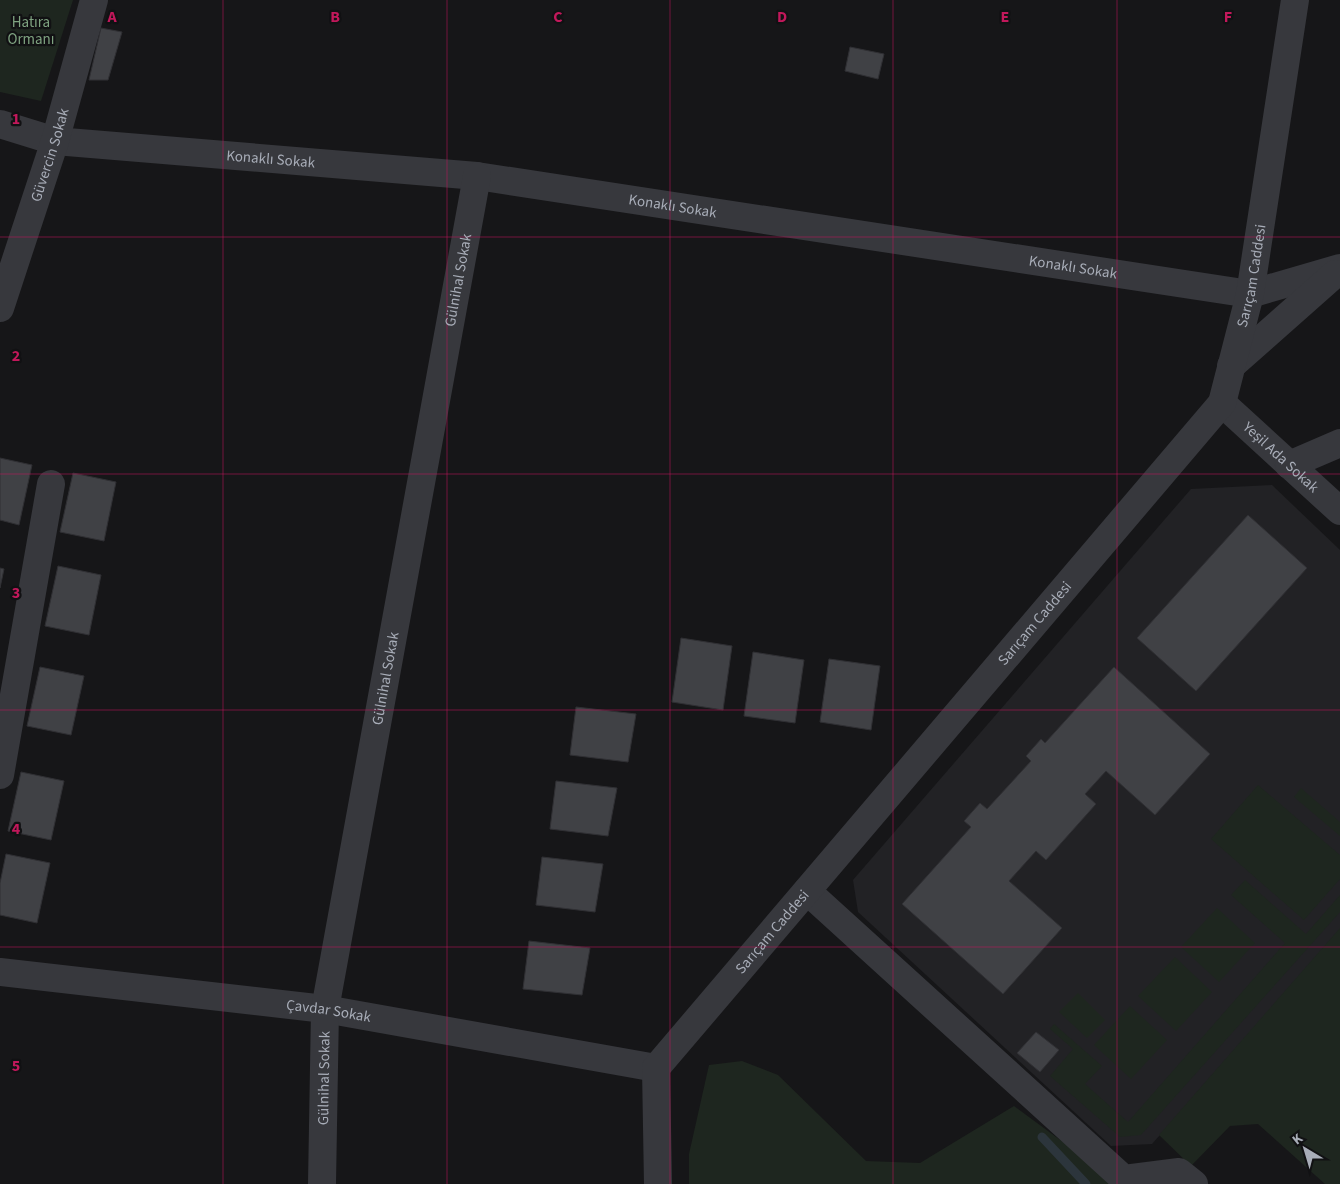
<svg xmlns="http://www.w3.org/2000/svg" width="1340" height="1184" font-family="'Source Sans 3',sans-serif">
  <rect width="100%" height="100%" fill="#161618"/>
  <polygon fill="#222225" points="1272,485 1340,550 1340,931 1152,1144 1111,1146 858,912 853,880 1191,489"/>
  <g fill="#1e261f">
    <polygon points="0,0 73,0 41,101 0,92"/>
    <polygon points="1258,785 1340,855 1340,879 1304,920 1211,839"/>
    <polygon points="1301,788 1340,822 1340,836 1294,797"/>
    <polygon points="1245,880 1306,934 1340,895 1340,912 1141,1135 1120,1137 1050,1076 1073,1049 1050,1029 1054,1024 1102,1066 1085,1084 1128,1122 1285,943 1231,895"/>
    <polygon points="1217,908 1255,943 1219,982 1181,947"/>
    <polygon points="1340,928 1340,1184 1325,1184 1258,1124 1230,1126 1191,1166 1159,1135"/>
    <polygon points="1175,957 1212,992 1176,1031 1138,996"/>
    <polygon points="1078,993 1105,1020 1087,1038 1059,1012"/>
    <polygon points="1130,1006 1167,1040 1131,1079 1094,1045"/>
    <polygon points="742,1061 778,1075 866,1161 920,1163 1014,1106 1120,1184 689,1184 689,1154 709,1065"/>
  </g>
  <g fill="none" stroke-linecap="round" stroke-linejoin="round">
    <polyline stroke="#2c353c" stroke-width="9" points="1042,1137 1086,1184"/>
  </g>
  <g fill="#404145" stroke="#303034">
    <polygon points="101,28 122,32 108,80 89,80"/>
    <polygon points="850,47 884,54 878,79 845,71"/>
    <polygon points="0,458 32,465 19,525 0,520"/>
    <polygon points="73,473 116,482 104,541 60,532"/>
    <polygon points="1248,515 1307,568 1196,691 1137,638"/>
    <polygon points="58,566 101,575 89,635 45,626"/>
    <polygon points="0,568 4,569 0,588"/>
    <polygon points="681,638 732,646 723,710 672,702"/>
    <polygon points="753,652 804,660 795,723 744,716"/>
    <polygon points="829,659 880,666 871,730 820,722"/>
    <polygon points="40,667 84,676 71,735 27,726"/>
    <polygon points="1114,667 1210,754 1155,815 1106,771 1085,794 1096,804 1046,860 1036,851 1009,881 1062,928 1003,994 902,904 971,827 964,821 980,803 987,809 1031,761 1026,756 1041,739 1045,743"/>
    <polygon points="576,707 636,714 628,762 570,755"/>
    <polygon points="21,772 64,781 51,840 8,831"/>
    <polygon points="556,781 617,788 608,836 550,829"/>
    <polygon points="6,854 50,863 37,923 0,915 0,883"/>
    <polygon points="542,857 603,864 595,912 536,905"/>
    <polygon points="529,941 590,948 582,995 523,989"/>
    <polygon points="1036,1032 1059,1050 1040,1072 1017,1053"/>
  </g>
  <g fill="none" stroke-linecap="round" stroke-linejoin="round">
    <g stroke="#37383d" stroke-width="28">
      <path id="s1" d="M 0,124 L 55,141 L 477,176 L 1250,294 L 1340,268"/>
      <path id="s2" d="M 0,308 L 55,141 L 94,0"/>
      <polyline points="1231,366 1335,274"/>
      <path id="s3" d="M 1222,403 L 1340,511"/>
      <polyline points="1289,465 1340,443"/>
      <polyline points="0,775 51,484"/>
      <polyline points="807,891 1124,1179 1179,1172 1194,1184"/>
      <path id="s4" d="M 0,972 L 325,1009 L 656,1068"/>
      <path id="s5" d="M 322,1184 L 325,1009 L 477,176"/>
      <path id="s6" d="M 658,1184 L 656,1068 L 1222,403 L 1250,294 L 1295,0"/>
    </g>
  </g>
  <path fill="none" stroke="#c2185b" stroke-width="1" stroke-opacity="0.55" d="M 223,0 L 223,1184M 447,0 L 447,1184M 670,0 L 670,1184M 893,0 L 893,1184M 1117,0 L 1117,1184M 0,237 L 1340,237M 0,474 L 1340,474M 0,710 L 1340,710M 0,947 L 1340,947"/>
  <g text-anchor="middle" stroke-width="4.5" stroke-linejoin="round" paint-order="stroke">
    <g font-size="15" fill="#7fa381" stroke="#111113">
      <text x="31" y="27">Hatıra<tspan x="31" dy="17">Ormanı</tspan></text>
    </g>
    <g font-size="15" fill="#a8adb8" stroke="#111113">
      <text dy="5" stroke="none"><textPath href="#s2" startOffset="161">Güvercin Sokak</textPath></text>
      <text dy="5" stroke="none"><textPath href="#s1" startOffset="274">Konaklı Sokak</textPath></text>
      <text dy="5" stroke="none"><textPath href="#s1" startOffset="679">Konaklı Sokak</textPath></text>
      <text dy="5" stroke="none"><textPath href="#s1" startOffset="1084">Konaklı Sokak</textPath></text>
      <text dy="5" stroke="none"><textPath href="#s6" startOffset="1120">Sarıçam Caddesi</textPath></text>
      <text dy="5" stroke="none"><textPath href="#s5" startOffset="916">Gülnihal Sokak</textPath></text>
      <text dy="5" stroke="none"><textPath href="#s3" startOffset="80">Yeşil Ada Sokak</textPath></text>
      <text dy="5" stroke="none"><textPath href="#s6" startOffset="700">Sarıçam Caddesi</textPath></text>
      <text dy="5" stroke="none"><textPath href="#s5" startOffset="511">Gülnihal Sokak</textPath></text>
      <text dy="5" stroke="none"><textPath href="#s6" startOffset="295">Sarıçam Caddesi</textPath></text>
      <text dy="5" stroke="none"><textPath href="#s4" startOffset="331">Çavdar Sokak</textPath></text>
      <text dy="5" stroke="none"><textPath href="#s5" startOffset="106">Gülnihal Sokak</textPath></text>
    </g>
  </g>
  <g font-size="16" text-anchor="middle" font-weight="bold" fill="#c2185b" stroke="#111113" stroke-width="4.5" stroke-linejoin="round" paint-order="stroke">
    <text x="112" y="22">A</text>
    <text x="335" y="22">B</text>
    <text x="558" y="22">C</text>
    <text x="782" y="22">D</text>
    <text x="1005" y="22">E</text>
    <text x="1228" y="22">F</text>
    <text x="16" y="124">1</text>
    <text x="16" y="361">2</text>
    <text x="16" y="598">3</text>
    <text x="16" y="834">4</text>
    <text x="16" y="1071">5</text>
  </g>
  <g transform="translate(1305 1149) rotate(322)" stroke="#111113" stroke-width="4" paint-order="stroke">
  <path d="M0-4L9 19L0 12L-9 19Z" fill="#a8adb8"/>
  <text y="-8" font-size="14" font-weight="bold" text-anchor="middle" fill="#a8adb8">K</text>
  </g>
</svg>
